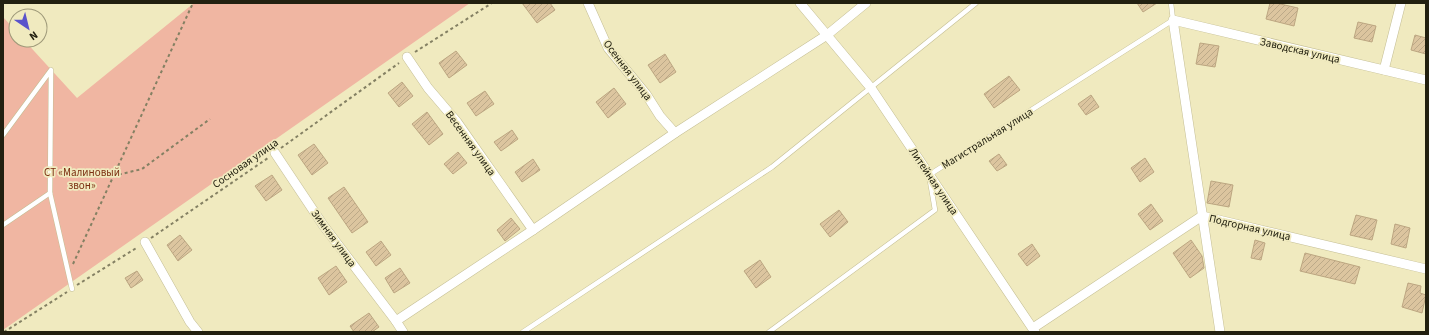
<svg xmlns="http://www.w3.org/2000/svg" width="1429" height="335" font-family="'Source Sans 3',sans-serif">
  <defs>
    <pattern id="building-hatch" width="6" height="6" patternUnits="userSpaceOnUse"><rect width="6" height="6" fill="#dcc59f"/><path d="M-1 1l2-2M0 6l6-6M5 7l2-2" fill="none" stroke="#bca988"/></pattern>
  </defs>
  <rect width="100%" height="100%" fill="#f0eabf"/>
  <polygon fill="#f0b6a2" points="194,3 470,3 3,330 3,17 16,31 16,40 24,40 77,98"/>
  <g fill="url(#building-hatch)" stroke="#bca681">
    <polygon points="522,3 550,3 555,10 537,23"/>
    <polygon points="1137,3 1157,3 1143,12"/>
    <polygon points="1270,3 1276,3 1298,8 1294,26 1266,19"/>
    <polygon points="1358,22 1376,26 1372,42 1354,38"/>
    <polygon points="1415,35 1426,38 1426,54 1411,50"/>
    <polygon points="1200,43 1219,46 1215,67 1196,64"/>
    <polygon points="456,51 467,65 449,78 439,63"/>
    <polygon points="665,54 676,72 660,83 648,65"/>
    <polygon points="1009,76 1020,90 994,108 984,94"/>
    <polygon points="402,82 413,96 399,107 388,93"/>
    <polygon points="614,88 626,104 608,118 596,102"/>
    <polygon points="485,91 494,104 476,116 467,103"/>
    <polygon points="1091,95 1099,107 1086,115 1078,104"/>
    <polygon points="427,112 443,134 429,145 412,124"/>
    <polygon points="512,130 518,139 501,151 494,142"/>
    <polygon points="314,144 328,163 312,175 298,155"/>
    <polygon points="458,152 467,163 453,174 444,164"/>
    <polygon points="999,154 1007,165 997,171 989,161"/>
    <polygon points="1145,158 1154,172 1140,182 1131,168"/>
    <polygon points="533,159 540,170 522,182 515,172"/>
    <polygon points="272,175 282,190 266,201 255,186"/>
    <polygon points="1211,181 1233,185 1229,207 1207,203"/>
    <polygon points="344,187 368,222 352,233 328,198"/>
    <polygon points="1151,204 1163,221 1150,230 1138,214"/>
    <polygon points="839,210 848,222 830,237 820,224"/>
    <polygon points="1356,215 1377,220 1372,240 1350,235"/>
    <polygon points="511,218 520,229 505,241 497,230"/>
    <polygon points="1395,224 1410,228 1406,248 1391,244"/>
    <polygon points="180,235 192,250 178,261 167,245"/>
    <polygon points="1191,240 1202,256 1204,268 1190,278 1173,253"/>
    <polygon points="1255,240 1265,243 1261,260 1251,258"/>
    <polygon points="381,241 391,255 376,266 366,252"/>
    <polygon points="1032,244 1040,256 1027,266 1018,254"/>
    <polygon points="1305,253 1360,267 1355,284 1300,271"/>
    <polygon points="760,260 771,277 756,288 744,271"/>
    <polygon points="336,266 347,282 329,295 318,278"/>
    <polygon points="400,268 410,283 394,293 385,278"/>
    <polygon points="137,271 143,280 131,288 125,278"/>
    <polygon points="1408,283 1421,286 1420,293 1426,295 1422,313 1402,307"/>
    <polygon points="369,313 379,327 372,332 354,332 350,326"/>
  </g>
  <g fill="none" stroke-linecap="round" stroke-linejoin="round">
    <defs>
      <g id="service">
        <polyline points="3,135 51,70 50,193 72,289"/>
        <polyline points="3,225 50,193"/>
        <polyline points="523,332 772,167 976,3"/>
        <polyline points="769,332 935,210 929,175 1173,20 1171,3"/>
      </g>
      <g id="minor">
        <polyline points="588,3 608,48 646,94 660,116 675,133"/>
        <polyline points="800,3 871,88 1035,332"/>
        <polyline points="407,57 428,88 457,122 533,230"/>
        <polyline points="1384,70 1401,3"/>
        <polyline points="275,153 323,225 396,321"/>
        <polyline points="145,242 190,322 198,332"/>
        <polyline points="1033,328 1202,216 1426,269"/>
        <polyline points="403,332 396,321 533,230 675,133 827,35 866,3"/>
        <polyline points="1220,332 1173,20 1426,80"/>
      </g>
    </defs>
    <use href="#service" stroke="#c4be94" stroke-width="5.5"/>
    <use href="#minor" stroke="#c4be94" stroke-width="10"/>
    <g stroke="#848063" stroke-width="2" stroke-dasharray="3 3" stroke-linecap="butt">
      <polyline points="415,52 492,3"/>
      <polyline points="281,148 399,63"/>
      <polyline points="113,176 142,169 210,119"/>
      <polyline points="151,238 268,158"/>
      <polyline points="73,264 193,3"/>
      <polyline points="77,285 138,247"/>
      <polyline points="4,332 67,292"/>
    </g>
    <use href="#service" stroke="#fff" stroke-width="4.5"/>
    <use href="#minor" stroke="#fff" stroke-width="9"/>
  </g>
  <g text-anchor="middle" stroke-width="3.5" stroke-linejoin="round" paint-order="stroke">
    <g font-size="11" fill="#222010" stroke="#f0eabf">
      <text transform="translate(1300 50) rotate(13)" y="4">Заводская улица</text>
      <text transform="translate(628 70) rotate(53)" y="4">Осенняя улица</text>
      <text transform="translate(987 138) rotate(-32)" y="4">Магистральная улица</text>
      <text transform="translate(471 143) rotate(54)" y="4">Весенняя улица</text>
      <text transform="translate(245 163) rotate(-35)" y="4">Сосновая улица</text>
      <text transform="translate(934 181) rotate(56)" y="4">Литейная улица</text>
      <text transform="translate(1250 227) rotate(13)" y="4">Подгорная улица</text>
      <text transform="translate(334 238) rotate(54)" y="4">Зимняя улица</text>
    </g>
    <g font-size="11" fill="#7b2f11" stroke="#f0eabf">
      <text x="82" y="176">СТ «Малиновый<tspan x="82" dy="13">звон»</tspan></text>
    </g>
  </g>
  <rect width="1429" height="335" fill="none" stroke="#222010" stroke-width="8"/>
  <g transform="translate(28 28) rotate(145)"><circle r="19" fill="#f0eabf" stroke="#9e9979"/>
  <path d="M0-3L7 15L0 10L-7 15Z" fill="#5a53cb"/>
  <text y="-6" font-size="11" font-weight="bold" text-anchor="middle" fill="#222010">N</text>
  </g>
</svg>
